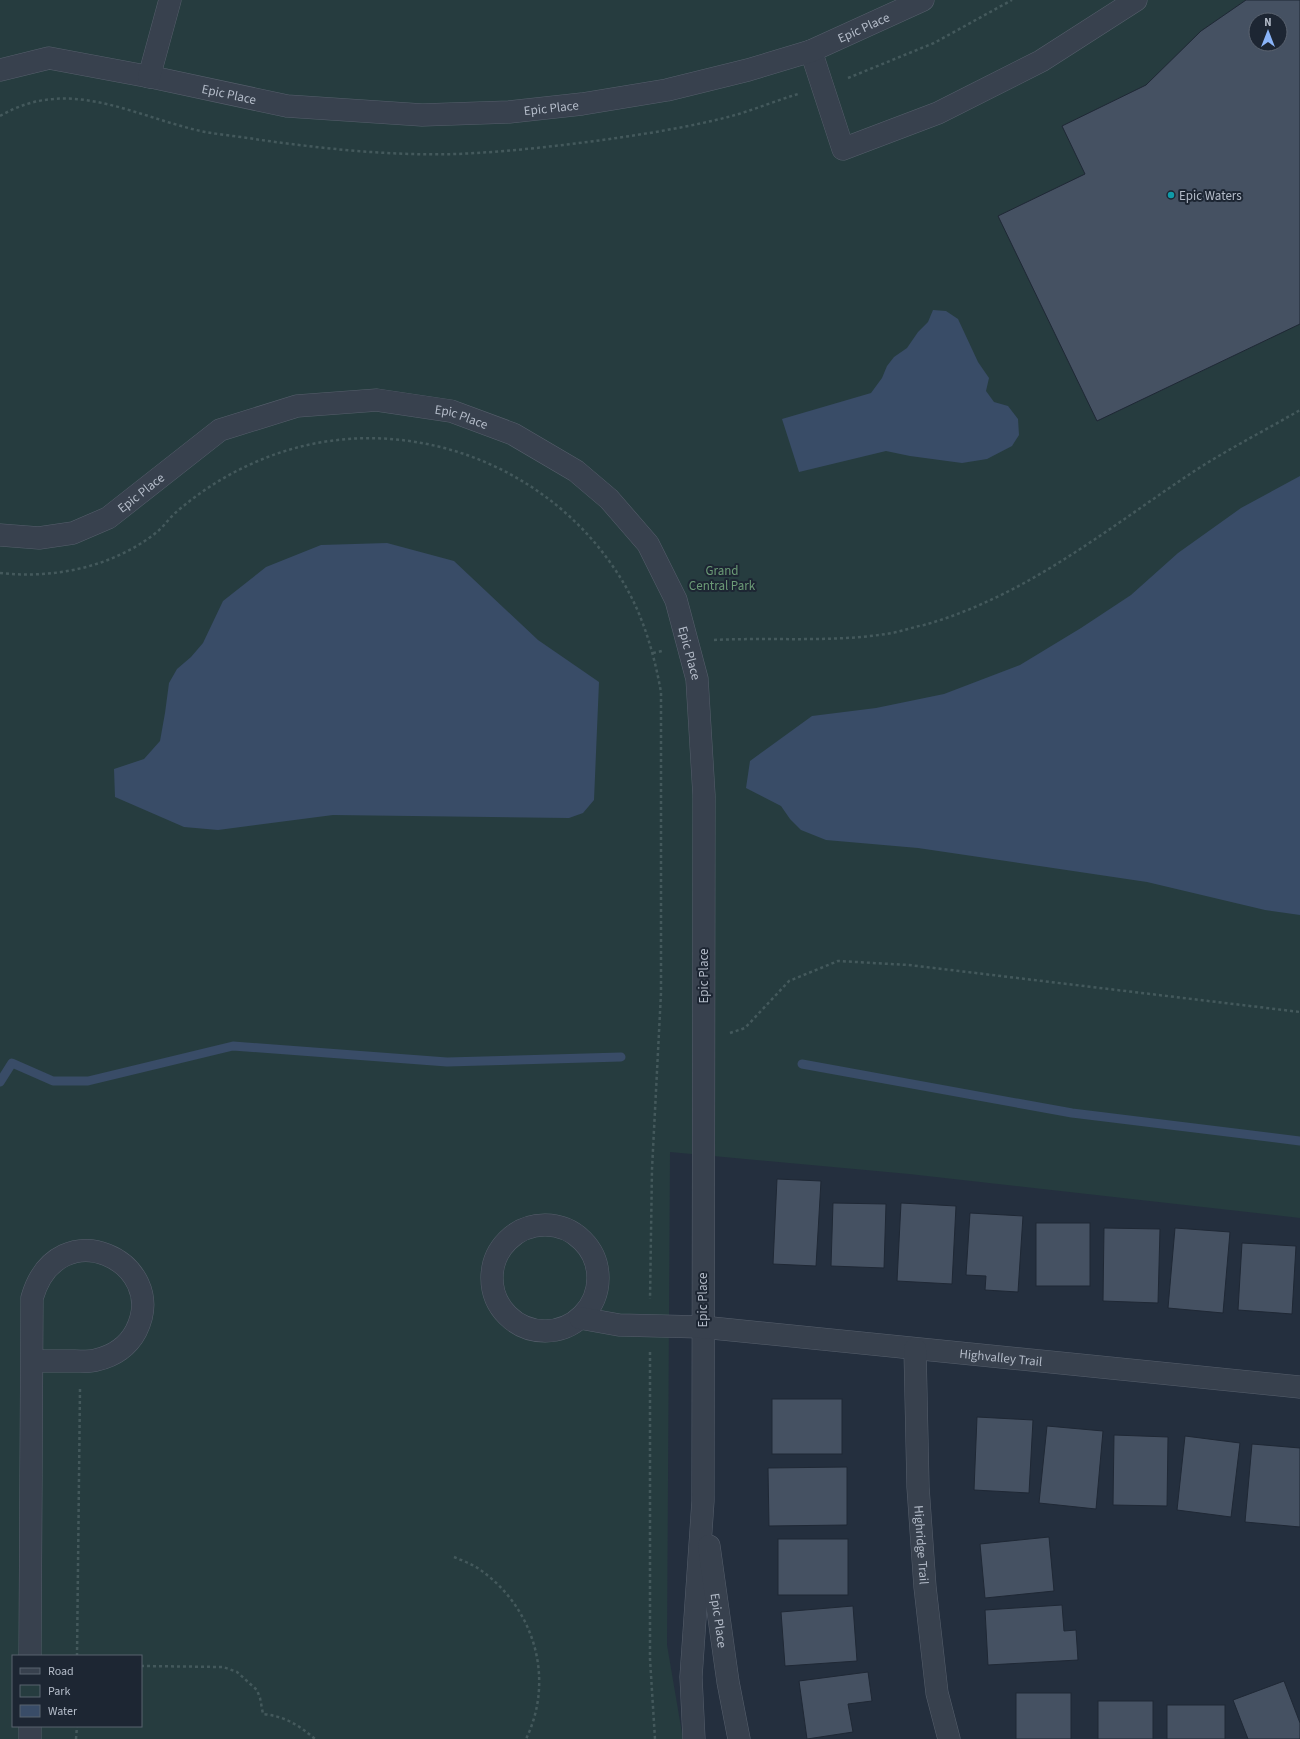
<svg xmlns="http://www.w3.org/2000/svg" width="1300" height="1739" font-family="'Source Sans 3',sans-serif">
  <rect width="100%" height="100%" fill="#242f3e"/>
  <path fill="#263c3f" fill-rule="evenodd" d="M 0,0 L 1300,0 L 1300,1218 L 909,1174 L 670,1152 L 667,1645 L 683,1739 L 0,1739 ZM 1256,20 L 1280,20 L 1280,44 L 1256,44 ZM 13,1656 L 141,1656 L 141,1726 L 13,1726 Z"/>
  <g fill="#394c67">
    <polygon points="933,310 946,311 958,319 978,362 989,378 986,391 994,402 1008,406 1018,419 1019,435 1012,446 987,459 962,463 910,456 886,451 799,472 782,419 871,393 882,378 887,366 894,357 907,348 918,332 928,322"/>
    <polygon points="1300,476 1300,915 1265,910 1147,882 918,848 826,840 801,830 790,819 781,806 746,788 750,761 812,716 876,708 944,694 1020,665 1081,628 1131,595 1178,553 1241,508"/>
    <polygon points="387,543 454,561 538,640 599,682 594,800 583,813 569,818 333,815 218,830 184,827 115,797 114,769 144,759 160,741 165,713 169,683 177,669 191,657 203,643 223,601 266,567 321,545"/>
  </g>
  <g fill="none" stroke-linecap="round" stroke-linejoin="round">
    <g stroke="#394c67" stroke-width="9">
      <polyline points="802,1064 1072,1113 1300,1141"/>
      <polyline points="0,1082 12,1063 53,1081 88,1081 233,1046 447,1062 621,1057"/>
    </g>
  </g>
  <g fill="#455162" stroke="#1f2835" fill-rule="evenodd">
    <path d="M 1246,0 L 1300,0 L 1300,324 L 1097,421 L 998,216 L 1085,174 L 1062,126 L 1146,85 L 1201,31 ZM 1256,20 L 1280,20 L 1280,44 L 1256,44 Z"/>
    <polygon points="777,1179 821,1181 816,1266 773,1264"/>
    <polygon points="833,1203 886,1204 884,1268 831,1266"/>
    <polygon points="901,1203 956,1206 952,1284 897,1281"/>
    <polygon points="970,1213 1023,1216 1018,1292 985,1290 986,1276 966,1275"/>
    <rect x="1036" y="1223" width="54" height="63"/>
    <polygon points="1104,1228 1160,1229 1158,1303 1103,1301"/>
    <polygon points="1175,1228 1230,1232 1223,1313 1168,1308"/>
    <polygon points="1242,1243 1296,1246 1292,1314 1238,1310"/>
    <rect x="772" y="1399" width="70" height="55"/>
    <polygon points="977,1417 1033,1420 1029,1493 974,1490"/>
    <polygon points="1047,1426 1103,1431 1096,1509 1039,1503"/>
    <polygon points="1114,1435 1168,1437 1167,1506 1113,1505"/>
    <polygon points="1185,1436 1240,1443 1231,1517 1177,1510"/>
    <polygon points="1252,1444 1300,1448 1300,1527 1245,1522"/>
    <polygon points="847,1467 847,1525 769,1526 768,1468"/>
    <polygon points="1049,1537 1054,1591 985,1598 980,1544"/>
    <rect x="778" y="1539" width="70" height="56"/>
    <polygon points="1062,1605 1064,1631 1076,1630 1078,1660 988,1665 985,1610"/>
    <polygon points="853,1606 857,1661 785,1666 781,1612"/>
    <polygon points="868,1672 872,1701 848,1704 853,1732 807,1739 799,1681"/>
    <polygon points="1284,1681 1300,1723 1300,1739 1248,1739 1233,1700"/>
    <rect x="1016" y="1693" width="55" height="46"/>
    <rect x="1098" y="1701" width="55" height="38"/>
    <rect x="1167" y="1705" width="58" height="34"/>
  </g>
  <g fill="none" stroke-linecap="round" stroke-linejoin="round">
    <defs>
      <g id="minor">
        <polyline points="811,51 843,149 938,113 1041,61 1136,0"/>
        <path id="s1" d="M 0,70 L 49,58 L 156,78 L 287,106 L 422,115 L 509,112 L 582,104 L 667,90 L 748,70 L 811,51 L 923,0"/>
        <polyline points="149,77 170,0"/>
        <path id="s2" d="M 0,535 L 39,538 L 73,533 L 108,518 L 220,430 L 297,406 L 377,400 L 451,411 L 513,434 L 576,471 L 609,499 L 648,544 L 676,600 L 697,679 L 704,795 L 703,1501 L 691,1677 L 694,1739"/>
        <circle cx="545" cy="1278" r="53"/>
        <path id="s3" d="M 580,1318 L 619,1325 L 702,1327 L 1300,1387"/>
        <path id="s4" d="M 915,1349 L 918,1487 L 925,1587 L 937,1693 L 949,1739"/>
        <path id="s5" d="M 709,1546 L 728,1682 L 739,1739"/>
        <path d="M 30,1656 L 32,1298 C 58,1208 171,1262 136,1331 C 128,1346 114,1356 96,1360 C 90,1362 82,1361 75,1361 C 61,1361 47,1361 33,1361"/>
        <polyline points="30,1739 30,1726"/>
      </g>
    </defs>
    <use href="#minor" stroke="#565f6c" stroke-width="23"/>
    <g stroke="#44595c" stroke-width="2.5" stroke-dasharray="3 3" stroke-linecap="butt">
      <polyline points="848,78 934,43 1012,0"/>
      <path d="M 0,116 C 70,75 134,117 205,132 C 223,135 243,137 261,140 C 326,149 392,156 457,154 C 503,152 549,147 595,141 C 639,135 685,128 728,117 C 751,111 775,101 798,94"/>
      <path d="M 0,573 C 55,579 113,567 157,532 C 163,527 168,520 174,514 C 199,492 227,474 258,461 C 386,406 537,454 614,568 C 640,605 653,648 661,692 L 661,993 L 652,1169 L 650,1299"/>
      <path d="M 714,640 C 773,637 834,643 892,633 C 903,631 913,627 924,625 C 1027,596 1108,528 1196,470 C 1230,448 1266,430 1300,410"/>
      <polyline points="653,653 662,651"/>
      <polyline points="730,1033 745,1028 789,981 838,961 909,965 1300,1012"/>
      <polyline points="650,1352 650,1659 655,1739"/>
      <path d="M 454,1557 C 461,1560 469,1563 476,1567 C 533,1604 556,1677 526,1739"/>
      <polyline points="77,1656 80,1389"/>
      <path d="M 141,1666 L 223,1667 L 237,1672 L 257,1690 L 260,1698 L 263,1714 C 284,1716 299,1725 315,1739"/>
      <polyline points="76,1739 77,1726"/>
    </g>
    <use href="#minor" stroke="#38414e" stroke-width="22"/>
  </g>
  <circle fill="#0f9aa8" stroke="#1d2633" stroke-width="1.5" cx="1171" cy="195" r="4"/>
  <g text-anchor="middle" stroke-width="4" stroke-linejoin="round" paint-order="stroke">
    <g font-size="13" fill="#b4bcc9" stroke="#1d2633">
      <text dy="5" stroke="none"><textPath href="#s1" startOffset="882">Epic Place</textPath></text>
      <text dy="5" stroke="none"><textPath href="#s1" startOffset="234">Epic Place</textPath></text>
      <text dy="5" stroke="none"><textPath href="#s1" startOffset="558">Epic Place</textPath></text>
      <text dy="5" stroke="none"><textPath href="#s2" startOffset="501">Epic Place</textPath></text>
      <text dy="5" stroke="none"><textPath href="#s2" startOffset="153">Epic Place</textPath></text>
      <text dy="5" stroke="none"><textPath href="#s2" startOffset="849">Epic Place</textPath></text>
      <text transform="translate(703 976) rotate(-90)" y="5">Epic Place</text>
      <text transform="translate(702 1300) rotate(-90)" y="5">Epic Place</text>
      <text dy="5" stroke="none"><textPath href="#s3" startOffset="423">Highvalley Trail</textPath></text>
      <text dy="5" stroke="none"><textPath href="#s4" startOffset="196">Highridge Trail</textPath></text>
      <text dy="5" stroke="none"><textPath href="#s5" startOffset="75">Epic Place</textPath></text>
    </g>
    <g font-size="13" fill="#b4bcc9" stroke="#1d2633" text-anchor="start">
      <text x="1179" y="200">Epic Waters</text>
    </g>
    <g font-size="13" fill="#6b9a76" stroke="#1d2633">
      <text x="722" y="575">Grand<tspan x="722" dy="15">Central Park</tspan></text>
    </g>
  </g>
  <rect x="12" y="1655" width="130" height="72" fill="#1d2633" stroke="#59626f"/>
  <rect x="20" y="1668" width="20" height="6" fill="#38414e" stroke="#59626f"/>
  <text x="48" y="1675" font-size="12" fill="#b4bcc9">Road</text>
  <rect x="20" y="1685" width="20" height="12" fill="#263c3f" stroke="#59626f"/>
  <text x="48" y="1695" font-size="12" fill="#b4bcc9">Park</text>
  <rect x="20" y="1705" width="20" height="12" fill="#394c67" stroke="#59626f"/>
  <text x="48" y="1715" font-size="12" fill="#b4bcc9">Water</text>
  <g transform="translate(1268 32)"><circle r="19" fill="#1d2633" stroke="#59626f"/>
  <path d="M0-3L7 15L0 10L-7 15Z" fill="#8ab4f8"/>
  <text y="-6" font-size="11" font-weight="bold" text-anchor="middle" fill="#b4bcc9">N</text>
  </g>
</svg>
